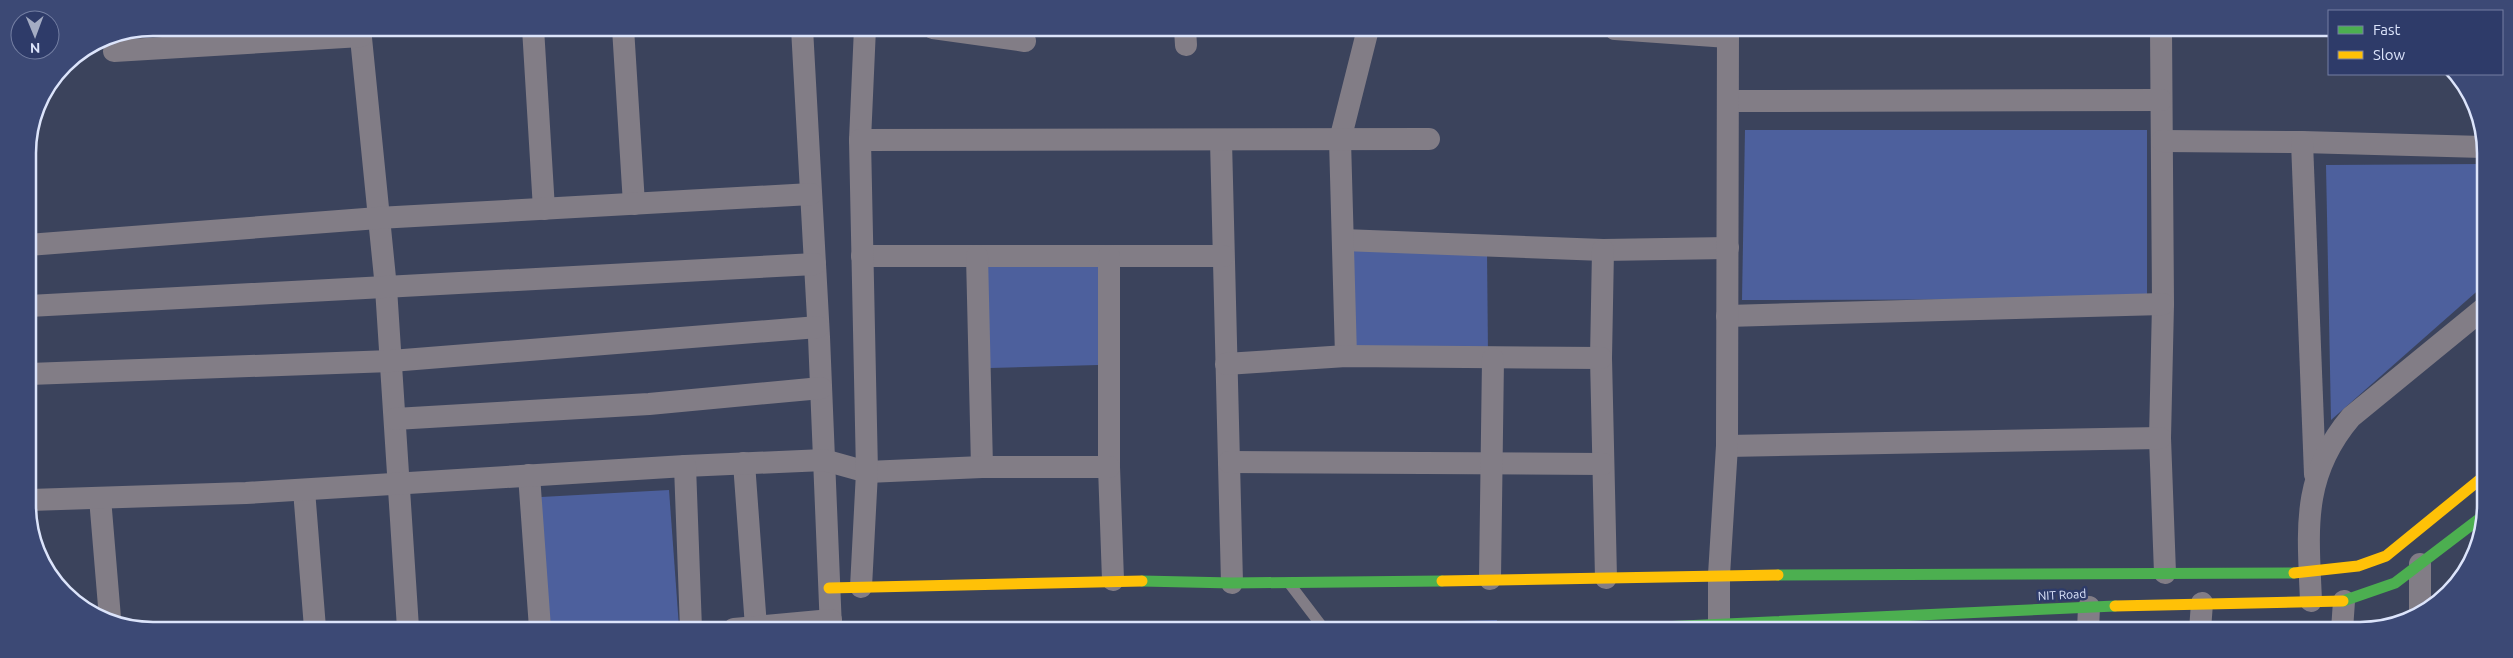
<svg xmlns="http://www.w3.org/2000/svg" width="2513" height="658" font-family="Ubuntu,sans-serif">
  <rect width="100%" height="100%" fill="#3b435c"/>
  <g fill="#4d609d">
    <polygon points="1745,130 2147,130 2147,299 1742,300"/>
    <polygon points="2483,164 2483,286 2331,420 2326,165"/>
    <polygon points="1351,249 1487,252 1488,354 1354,349"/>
    <polygon points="986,265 1100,266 1098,365 990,368"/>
    <polygon points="669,490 679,627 547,628 541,497"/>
    <polygon points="1497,620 1496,629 1317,629 1317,625"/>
  </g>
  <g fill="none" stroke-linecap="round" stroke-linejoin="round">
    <polyline stroke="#827d86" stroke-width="11" points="1289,583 1324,629"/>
    <g stroke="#827d86" stroke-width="22">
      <polyline points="360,28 386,288 408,628"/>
      <polyline points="533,28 544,209"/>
      <polyline points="623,28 634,204"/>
      <polyline points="802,28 819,337 831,629"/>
      <polyline points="933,28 1025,41"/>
      <polyline points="1185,29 1186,45"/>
      <polyline points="1615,29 1728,37"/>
      <polyline points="2161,30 2163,304 2160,438 2165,573"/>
      <polyline points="114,51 361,36"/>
      <polyline points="1728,101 2161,100"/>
      <polyline points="860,140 865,28"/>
      <polyline points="1221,141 1232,583"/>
      <polyline points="2162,141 2302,142 2483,147"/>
      <polyline points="2302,142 2315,474"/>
      <polyline points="1343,240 1603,250 1728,248"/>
      <polyline points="28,245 378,218 811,194"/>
      <polyline points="1603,250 1601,358 1606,578"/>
      <polyline points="862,256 1223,256"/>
      <polyline points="977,256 982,467"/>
      <polyline points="1109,256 1109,467 1113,580"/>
      <polyline points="29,306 815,264"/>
      <polyline points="1727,316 2163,304"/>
      <polyline points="1346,356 1340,140 1368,29"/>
      <polyline points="1226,364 1346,356 1601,358"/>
      <polyline points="29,374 391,361 818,327"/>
      <polyline points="395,419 649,404 821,388"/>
      <polyline points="1727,446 2160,438"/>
      <polyline points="1229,462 1603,464"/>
      <polyline points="744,463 756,627"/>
      <polyline points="685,466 824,460 867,472 982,467 1109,467"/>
      <polyline points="529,475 540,628"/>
      <polyline points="304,490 315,628"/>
      <polyline points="100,498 110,618"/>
      <polyline points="30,500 246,493 685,466 691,629"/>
      <polyline points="1490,579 1493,359"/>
      <polyline points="861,587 867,472 860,140 1429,139"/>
      <path d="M 2311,601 C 2308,529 2301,476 2351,417 L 2483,309"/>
      <polyline points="2420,613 2420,564"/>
      <polyline points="1719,625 1719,575 1727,446 1728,29"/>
      <polyline points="734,629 831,620"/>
      <polyline points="2088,630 2089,607"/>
      <polyline points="2200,630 2202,603"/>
      <polyline points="2342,630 2344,601"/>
    </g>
    <g stroke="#4caf50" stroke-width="11">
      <polyline points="1778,575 2294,573"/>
      <polyline points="1142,581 1232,583 1442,581"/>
      <polyline points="2343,601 2395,583 2483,516"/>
      <polyline points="1618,629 2115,606"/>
    </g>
    <g stroke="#ffc107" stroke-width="11">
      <polyline points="2294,573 2358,566 2386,556 2483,477"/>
      <polyline points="1442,581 1778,575"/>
      <polyline points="829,588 1142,581"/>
      <polyline points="2115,606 2343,601"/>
    </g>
  </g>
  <g text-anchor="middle" stroke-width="5" stroke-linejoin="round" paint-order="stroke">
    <g font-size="12" fill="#dce4fb" stroke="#2e3b69">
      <text transform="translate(2062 595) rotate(-3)" y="4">NIT Road</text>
    </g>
  </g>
  <path d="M0 0H2513V658H0ZM153 36H2360A117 117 0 0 1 2477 153V505A117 117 0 0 1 2360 622H153A117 117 0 0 1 36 505V153A117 117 0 0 1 153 36Z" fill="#3c4975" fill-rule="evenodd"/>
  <path fill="none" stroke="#dce4fb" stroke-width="2.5" d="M153 36H2360A117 117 0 0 1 2477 153V505A117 117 0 0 1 2360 622H153A117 117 0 0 1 36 505V153A117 117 0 0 1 153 36Z"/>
  <rect x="2328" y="10" width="175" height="65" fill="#2e3b69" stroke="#747fa3"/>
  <rect x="2338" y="26" width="25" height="8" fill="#4caf50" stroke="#747fa3"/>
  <text x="2373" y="35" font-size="15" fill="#dce4fb">Fast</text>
  <rect x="2338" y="51" width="25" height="8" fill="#ffc107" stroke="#747fa3"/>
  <text x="2373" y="60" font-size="15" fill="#dce4fb">Slow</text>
  <g transform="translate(35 35) rotate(179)"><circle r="24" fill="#2e3b69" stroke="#747fa3"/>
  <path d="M0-4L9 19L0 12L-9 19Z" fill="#a4acc3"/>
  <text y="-8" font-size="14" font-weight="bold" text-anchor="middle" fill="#dce4fb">N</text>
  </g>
</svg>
